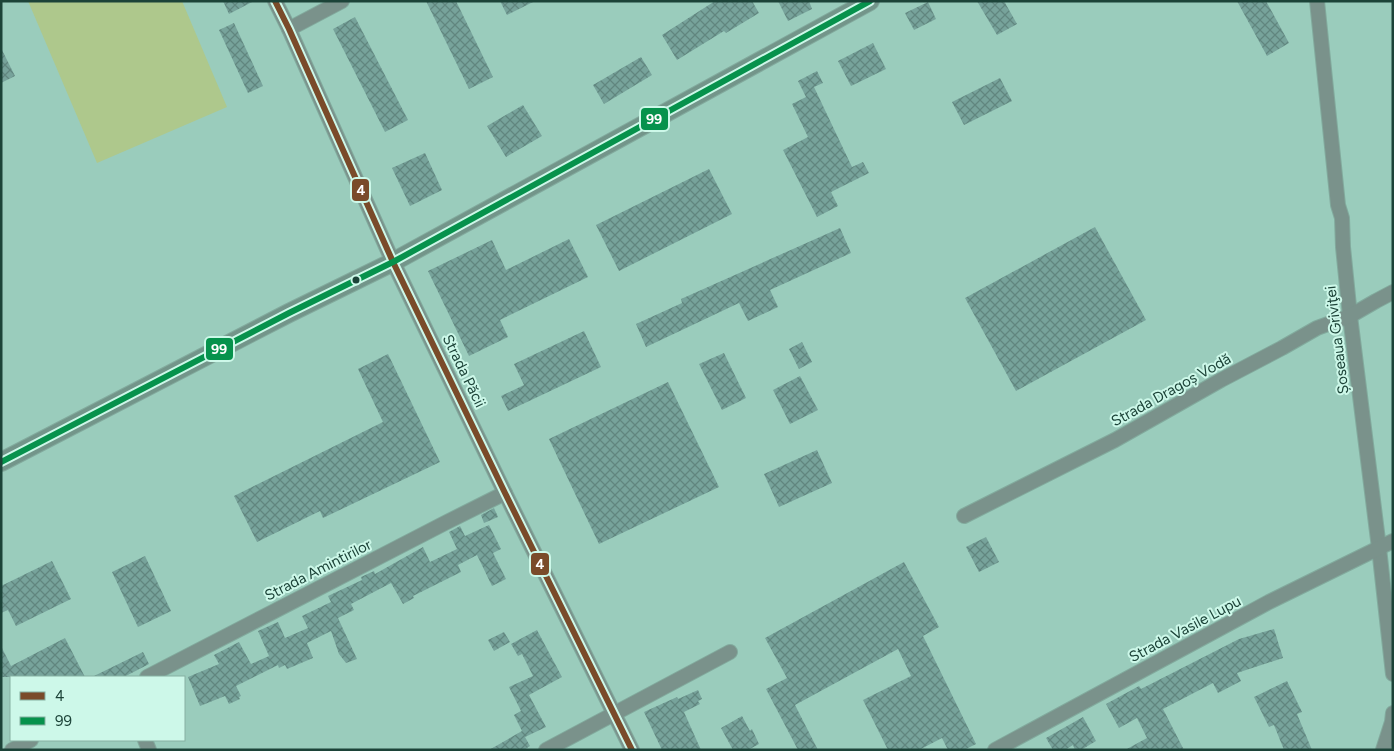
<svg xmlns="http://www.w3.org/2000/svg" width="1394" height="751" font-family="Figtree,sans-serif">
  <defs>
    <pattern id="building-cross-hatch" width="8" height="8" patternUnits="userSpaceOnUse" patternTransform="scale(1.25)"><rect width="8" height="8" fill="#77a39b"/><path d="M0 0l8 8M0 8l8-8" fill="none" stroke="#61867f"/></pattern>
  </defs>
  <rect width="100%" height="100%" fill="#9accbc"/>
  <polygon fill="#aec88c" points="28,1 182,1 227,107 97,163"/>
  <g fill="url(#building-cross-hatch)">
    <polygon points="223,1 254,1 229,14"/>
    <polygon points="426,1 456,1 493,77 469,89"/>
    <polygon points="500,1 535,1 507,15"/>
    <polygon points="715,1 752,1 759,13 726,33 724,31 677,60 662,35"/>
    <polygon points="778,1 809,1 812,9 788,21"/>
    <polygon points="977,1 1004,1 1017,24 997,35"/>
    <polygon points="1237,1 1266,1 1289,43 1267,56"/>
    <polygon points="928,2 936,19 914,30 905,13"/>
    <polygon points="355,17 408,120 385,132 333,29"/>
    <polygon points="234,23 263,86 248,93 219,30"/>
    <polygon points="873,43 886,69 851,86 838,61"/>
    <polygon points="1,48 15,76 1,83"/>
    <polygon points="641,57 652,75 604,104 593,85"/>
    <polygon points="817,71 823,83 814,87 852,167 863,162 869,173 831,192 838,206 817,217 783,150 808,137 792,104 806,97 798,81"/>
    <polygon points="1000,78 1012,101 964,125 952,102"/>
    <polygon points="523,105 542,136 506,157 487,126"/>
    <polygon points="425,153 442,190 410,206 392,168"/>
    <polygon points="709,169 732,214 619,271 596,225"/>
    <polygon points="1095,227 1146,320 1016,391 965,298"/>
    <polygon points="840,228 851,253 770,290 778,307 748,321 739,303 646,347 636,324 682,303 681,299"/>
    <polygon points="569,239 588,277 500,320 508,337 469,356 428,271 492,240 506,270"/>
    <polygon points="584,331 601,367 508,411 501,396 524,385 514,364"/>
    <polygon points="802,342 812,362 799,369 789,349"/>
    <polygon points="724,353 746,398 722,410 699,364"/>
    <polygon points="388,354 440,462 323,518 320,511 257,542 234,496 383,422 358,369"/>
    <polygon points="800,376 818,410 790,424 773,390"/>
    <polygon points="668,382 719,487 599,544 549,439"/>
    <polygon points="817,450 832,483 779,507 764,474"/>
    <polygon points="494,508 498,517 484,523 481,515"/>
    <polygon points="489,525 501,549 493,553 506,579 492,586 477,555 458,565 461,572 413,596 414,598 403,604 391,583 351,604 354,610 338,618 357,659 346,663 339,654 331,631 307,643 313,658 287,669 285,665 279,668 278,665 236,686 241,696 239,697 240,699 229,704 225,696 200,706 188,677 219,664 214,655 239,642 251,664 269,656 258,631 278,622 285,638 308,628 302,616 331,602 328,596 362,580 361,577 374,571 375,574 423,547 430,562 457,549 449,532 460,526 465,536"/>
    <polygon points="986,537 999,562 979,572 966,547"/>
    <polygon points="145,556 171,611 138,627 112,572"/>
    <polygon points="52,561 71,599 16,626 8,610 1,613 1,586"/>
    <polygon points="904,562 939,627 923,636 976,744 964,750 948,750 942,738 919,750 888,750 863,700 911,676 898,649 795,705 818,750 798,750 766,689 787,678 765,638"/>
    <polygon points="1274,629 1283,658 1237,673 1241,681 1218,693 1213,683 1163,709 1184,750 1125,750 1147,738 1137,718 1119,728 1106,704 1139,686 1141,689 1239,639"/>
    <polygon points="537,630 562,677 529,695 546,727 525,737 530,746 524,750 489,750 522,731 514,715 521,711 509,687 533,676 522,654 518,656 511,644"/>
    <polygon points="504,632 510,642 494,651 488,640"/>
    <polygon points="65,638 85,677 1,677 1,646 11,666"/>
    <polygon points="143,652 149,664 124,677 92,677"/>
    <polygon points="1287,681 1302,712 1297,714 1312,750 1284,750 1274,725 1269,727 1254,697"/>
    <polygon points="698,690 702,699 698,701 700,704 684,712 701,750 662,750 644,712 677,697 678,699"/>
    <polygon points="742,716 750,731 752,729 759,744 748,750 733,750 721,728"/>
    <polygon points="1083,717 1096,741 1081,750 1075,750 1073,745 1065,750 1053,750 1046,738"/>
  </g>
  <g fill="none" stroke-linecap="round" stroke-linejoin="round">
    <defs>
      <g id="minor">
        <polyline points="275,1 289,29 393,262 505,493 632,750"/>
        <polyline points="1317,1 1338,205 1342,218 1343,247 1350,316 1379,548 1393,674"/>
        <polyline points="289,29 342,1"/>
        <polyline points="964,516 1115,440 1221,380 1282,348 1317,328 1350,316 1376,301 1393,292"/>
        <polyline points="147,677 445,523 505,493"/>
        <polyline points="145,740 149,750"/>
        <polyline points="12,750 31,740"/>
        <polyline points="546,750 730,652"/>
        <polyline points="995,750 1269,602 1393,541"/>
        <polyline points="1383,750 1392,722 1393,713"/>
      </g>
      <polyline id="major" points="1,462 289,313 393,262 870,1"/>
    </defs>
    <use href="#minor" stroke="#82aa9d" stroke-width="16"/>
    <use href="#major" stroke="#82aa9d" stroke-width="20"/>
    <use href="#minor" stroke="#7a928b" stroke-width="14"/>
    <use href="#major" stroke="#73958a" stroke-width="18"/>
    <defs>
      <polyline id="bus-1" points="275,1 289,29 393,262 505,493 632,750"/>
      <polyline id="bus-2" points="1,462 289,313 393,262 870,1"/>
    </defs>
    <use href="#bus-1" stroke="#cdf8e9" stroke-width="10"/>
    <use href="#bus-2" stroke="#cdf8e9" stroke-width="10"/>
    <use href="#bus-1" stroke="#7a4b2a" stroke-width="6"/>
    <use href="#bus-2" stroke="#06924c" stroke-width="6"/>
  </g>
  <circle fill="#1c4338" stroke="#cdf8e9" stroke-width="2" cx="356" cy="280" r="4.5"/>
  <g text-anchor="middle" stroke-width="4" stroke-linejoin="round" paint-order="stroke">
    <g font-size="15" fill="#1c4338" stroke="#cdf8e9">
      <text transform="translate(1337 340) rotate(-97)" y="5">Șoseaua Griviţei</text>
      <text transform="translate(464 371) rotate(64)" y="5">Strada Păcii</text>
      <text transform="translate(1171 390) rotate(-29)" y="5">Strada Dragoș Vodă</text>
      <text transform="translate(318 570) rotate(-27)" y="5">Strada Amintirilor</text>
      <text transform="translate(1185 629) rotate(-28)" y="5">Strada Vasile Lupu</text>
    </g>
  </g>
  <g stroke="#cdf8e9" stroke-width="2">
    <rect x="640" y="107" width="29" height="24" rx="5" fill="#06924c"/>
    <rect x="351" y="178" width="19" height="24" rx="5" fill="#7a4b2a"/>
    <rect x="205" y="337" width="29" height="24" rx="5" fill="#06924c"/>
    <rect x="530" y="552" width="20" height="24" rx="5" fill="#7a4b2a"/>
  </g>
  <g font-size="14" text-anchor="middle" font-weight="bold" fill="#fff">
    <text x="654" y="124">99</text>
    <text x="361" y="195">4</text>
    <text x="219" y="354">99</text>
    <text x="540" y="569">4</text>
  </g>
  <rect width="1394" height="751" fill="none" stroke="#1c4338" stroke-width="5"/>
  <rect x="10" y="676" width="175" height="65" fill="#cdf8e9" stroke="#86b0a2"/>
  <rect x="20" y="692" width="25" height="8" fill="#7a4b2a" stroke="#86b0a2"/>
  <text x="55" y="701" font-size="15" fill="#1c4338">4</text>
  <rect x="20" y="717" width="25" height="8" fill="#06924c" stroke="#86b0a2"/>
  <text x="55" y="726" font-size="15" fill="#1c4338">99</text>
</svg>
